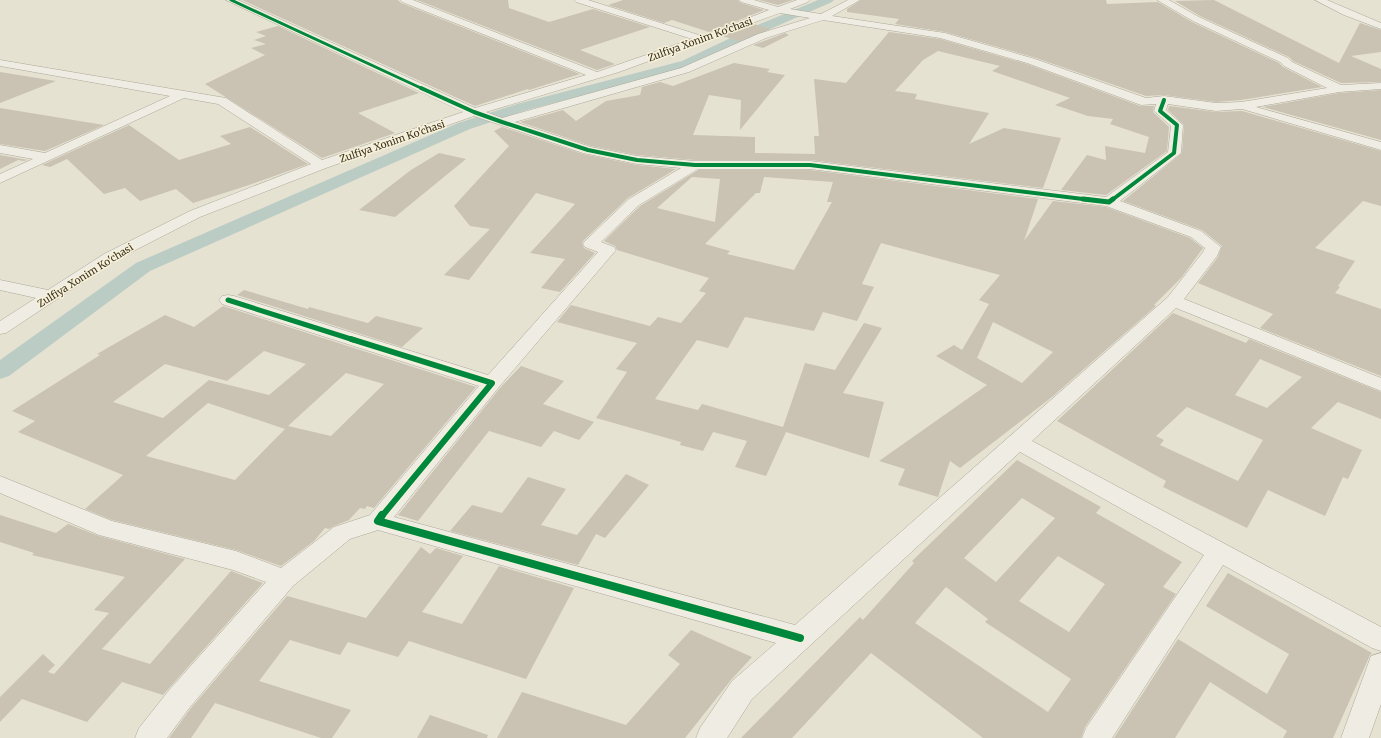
<svg xmlns="http://www.w3.org/2000/svg" width="1381" height="738" font-family="Merriweather,serif">
  <rect width="100%" height="100%" fill="#e6e2d1"/>
  <g fill="none" stroke-linecap="round" stroke-linejoin="round">
    <polygon fill="#bbccc4" fill-rule="evenodd" points="818,0 834,0 832,2 768,30 692,67 527,110 470,129 150,271 9,376 0,379 0,360 136,263 458,123 517,104 682,61 760,24"/>
  </g>
  <g fill="#cac2b2" fill-rule="evenodd">
    <polygon points="242,0 398,0 401,3 580,74 529,90 528,89 475,106"/>
    <polygon points="417,0 508,0 509,8 549,22 593,9 650,27 580,50 615,64 597,70"/>
    <polygon points="623,0 738,0 741,3 764,10 709,32 672,20 664,23 608,5"/>
    <polygon points="759,0 793,0 778,5"/>
    <polygon points="861,0 1106,0 1107,4 1158,2 1192,22 1279,63 1283,67 1322,87 1241,100 1216,102 1164,95 1146,96 1036,58 945,32 895,24 899,19 847,12 847,9"/>
    <polygon points="1214,0 1339,63 1360,23 1381,30 1381,52 1351,56 1381,69 1381,82 1341,83 1293,61 1289,57 1200,16 1175,1"/>
    <polygon points="754,24 770,29 739,41 722,36"/>
    <polygon points="278,26 419,93 358,113 395,133 322,158 205,84 265,55 251,48 266,44 254,40 266,36 256,32"/>
    <polygon points="889,32 940,39 1027,64 1140,106 1154,106 1153,112 1169,127 1167,151 1106,195 1061,190 1087,155 1106,160 1105,146 1145,153 1149,137 1110,124 1113,119 1088,116 1055,105 1070,98 992,71 1000,66 938,51 923,60 895,91 917,94 915,99 989,113 969,144 1004,128 1061,138 1043,188 810,160 695,160 637,155 591,146 520,122 563,110 576,121 606,101 640,95 642,87 660,82 673,86 734,63 770,69 767,72 785,75 740,130 741,100 709,95 693,135 755,137 755,153 815,154 814,136 819,136 814,79 846,83"/>
    <polygon points="785,33 789,35 763,48 753,45"/>
    <polygon points="0,72 56,81 0,103"/>
    <polygon points="1381,90 1381,140 1263,107 1339,93"/>
    <polygon points="1169,106 1216,112 1242,111 1381,151 1381,206 1363,201 1315,248 1355,261 1338,286 1340,287 1335,293 1381,309 1381,376 1260,328 1273,314 1198,283 1218,257 1222,246 1202,230 1123,201 1182,153 1184,125 1168,110"/>
    <polygon points="0,108 104,125 45,151 0,144"/>
    <polygon points="129,125 179,160 231,144 220,136 250,127 308,164 246,186 193,203 176,189 140,201 125,188 104,194 67,159 50,167 42,165"/>
    <polygon points="502,127 583,154 637,165 676,169 628,198 584,240 582,243 584,248 595,253 560,292 541,288 565,259 530,253 575,204 536,193 469,280 444,275 490,229 470,226 454,206 509,146 494,131"/>
    <polygon points="439,153 466,159 395,217 359,210 411,170"/>
    <polygon points="0,155 28,160 24,161 18,160 0,169"/>
    <path d="M 698,170 L 810,170 L 1038,199 L 1024,241 L 1053,201 L 1106,207 L 1190,238 L 1203,248 L 1182,277 L 1154,305 L 1156,306 L 1052,397 L 960,468 L 950,461 L 938,497 L 898,485 L 905,469 L 879,461 L 987,385 L 936,356 L 954,345 L 962,350 L 989,304 L 979,300 L 1000,275 L 881,243 L 862,284 L 874,287 L 857,321 L 823,312 L 814,331 L 745,317 L 728,348 L 697,340 L 655,399 L 698,410 L 702,404 L 783,427 L 805,363 L 835,370 L 864,323 L 882,328 L 843,393 L 884,402 L 869,458 L 786,432 L 766,476 L 735,467 L 747,441 L 713,432 L 703,451 L 680,445 L 681,442 L 596,418 L 627,372 L 616,369 L 637,343 L 557,322 L 571,305 L 650,326 L 658,317 L 681,323 L 706,293 L 699,291 L 709,278 L 617,250 L 615,246 L 604,241 L 640,206 ZM 692,177 L 720,179 L 715,222 L 657,208 ZM 764,177 L 833,182 L 827,202 L 832,202 L 794,270 L 727,254 L 730,251 L 705,244 L 756,193 L 760,193 ZM 993,322 L 1053,352 L 1022,383 L 977,358 Z"/>
    <polygon points="244,290 308,309 309,307 368,323 376,316 423,328 402,347 237,295"/>
    <path d="M 223,306 L 476,387 L 374,508 L 367,506 L 365,509 L 360,508 L 349,520 L 334,526 L 329,529 L 325,528 L 314,541 L 281,566 L 236,550 L 112,520 L 85,509 L 123,475 L 18,432 L 35,421 L 12,411 L 100,355 L 97,354 L 165,315 L 194,327 ZM 264,351 L 306,364 L 269,395 L 209,380 L 163,418 L 113,402 L 165,364 L 227,381 ZM 346,373 L 384,384 L 331,436 L 288,426 ZM 208,403 L 285,429 L 235,480 L 146,456 Z"/>
    <path d="M 1173,313 L 1246,343 L 1249,339 L 1381,392 L 1381,419 L 1338,402 L 1311,428 L 1362,450 L 1348,479 L 1343,477 L 1325,516 L 1268,490 L 1247,528 L 1163,487 L 1166,481 L 1057,421 ZM 1260,359 L 1302,377 L 1267,408 L 1235,395 ZM 1187,407 L 1263,440 L 1238,481 L 1160,445 L 1164,440 L 1156,436 Z"/>
    <polygon points="521,366 564,381 543,404 594,422 579,440 554,431 541,447 489,431 418,521 398,515 500,388"/>
    <path d="M 1017,460 L 1101,507 L 1096,513 L 1182,562 L 1163,587 L 1176,594 L 1085,727 L 1081,738 L 983,738 L 871,653 L 792,738 L 741,738 L 860,617 L 863,620 L 914,563 L 912,561 ZM 1022,498 L 1055,518 L 996,582 L 964,558 ZM 1058,556 L 1105,584 L 1069,632 L 1019,601 ZM 946,587 L 988,619 L 985,622 L 1071,679 L 1048,712 L 915,623 Z"/>
    <polygon points="626,474 649,485 605,538 596,534 578,565 450,531 472,505 502,513 528,477 566,489 541,525 577,535"/>
    <polygon points="0,515 56,533 68,524 99,536 185,559 102,649 150,664 231,571 263,583 163,695 122,682 87,722 22,699 0,722 0,697 43,654 55,665 48,672 54,674 109,613 94,610 125,577 32,555 34,553 0,542"/>
    <polygon points="421,547 430,554 436,548 463,556 422,612 462,624 499,566 574,588 526,679 409,641 398,657 348,642 340,655 290,640 259,681 351,710 332,738 321,738 215,703 191,738 169,738 191,708 287,596 366,618"/>
    <polygon points="1228,573 1372,653 1370,655 1333,738 1283,738 1287,731 1210,682 1175,738 1114,738 1178,639 1267,694 1289,654 1206,606"/>
    <polygon points="691,630 752,657 731,680 685,738 497,738 522,692 626,725 680,664 668,655"/>
    <polygon points="430,715 488,735 487,738 417,738"/>
  </g>
  <g fill="none" stroke-linecap="round" stroke-linejoin="round">
    <defs>
      <g id="street">
        <path d="M 226,0 L 238,0 L 475,108 L 586,75 L 402,2 L 400,0 L 413,0 L 597,72 L 692,39 L 576,2 L 574,0 L 588,0 L 702,36 L 769,10 L 741,2 L 739,0 L 754,0 L 778,7 L 797,0 L 810,0 L 808,2 L 790,9 L 821,14 L 848,0 L 860,0 L 832,16 L 945,33 L 1035,59 L 1146,98 L 1164,96 L 1216,103 L 1241,102 L 1327,88 L 1284,66 L 1280,62 L 1193,21 L 1157,0 L 1169,0 L 1199,17 L 1288,58 L 1292,62 L 1341,85 L 1381,83 L 1381,89 L 1339,92 L 1256,107 L 1381,142 L 1381,150 L 1242,109 L 1216,111 L 1168,104 L 1166,110 L 1183,125 L 1181,153 L 1120,201 L 1201,231 L 1221,247 L 1217,256 L 1184,299 L 1381,378 L 1381,391 L 1176,308 L 1032,441 L 1381,627 L 1381,651 L 1372,648 L 1223,565 L 1112,738 L 1082,738 L 1086,728 L 1204,555 L 1020,452 L 752,699 L 727,738 L 696,738 L 700,728 L 732,681 L 776,643 L 378,530 L 350,539 L 293,586 L 190,707 L 167,738 L 135,738 L 139,728 L 170,689 L 266,582 L 233,570 L 99,535 L 0,493 L 0,476 L 112,521 L 236,551 L 281,568 L 334,527 L 370,515 L 479,386 L 222,304 L 219,300 L 222,296 L 228,295 L 234,296 L 488,375 L 598,252 L 585,247 L 583,244 L 585,241 L 629,199 L 681,168 L 637,164 L 583,153 L 474,116 L 326,168 L 200,217 L 116,260 L 6,333 L 0,334 L 0,321 L 36,298 L 0,290 L 0,280 L 48,290 L 104,254 L 190,211 L 311,164 L 218,104 L 184,98 L 0,183 L 0,174 L 33,159 L 0,153 L 0,145 L 45,153 L 170,96 L 0,66 L 0,60 L 226,98 L 322,160 L 463,112 ZM 780,13 L 810,18 L 758,34 L 681,68 L 502,118 L 486,112 L 619,72 ZM 823,20 L 940,38 L 1027,63 L 1141,105 L 1156,104 L 1154,111 L 1171,126 L 1168,152 L 1106,197 L 810,161 L 695,161 L 637,156 L 591,147 L 515,122 L 689,72 L 766,38 ZM 698,169 L 810,169 L 1106,206 L 1191,237 L 1205,248 L 1203,252 L 1168,297 L 795,625 L 394,517 L 499,387 L 616,250 L 614,247 L 601,242 L 639,205 Z"/>
        <polygon points="1315,0 1327,0 1381,23 1381,29 1344,15"/>
        <polygon points="1381,653 1381,704 1369,738 1341,738 1371,656"/>
      </g>
    </defs>
    <use href="#street" stroke="#aca799" stroke-width="1"/>
    <use href="#street" fill="#eeece3" fill-rule="evenodd"/>
    <defs>
      <polyline id="cycleway-far4" points="231,0 423,89"/>
      <g id="cycleway-far3">
        <polyline points="421,88 474,112 502,122 588,150 637,160 695,165 810,165 1091,200"/>
        <polyline points="1112,200 1174,153 1177,125 1160,111 1164,100"/>
      </g>
      <g id="cycleway-far2">
        <polyline points="1083,199 1109,202 1113,199"/>
        <polyline points="228,300 354,340"/>
      </g>
      <polyline id="cycleway-far1" points="351,339 492,383 382,516"/>
      <polyline id="cycleway" points="382,515 378,521 800,638"/>
    </defs>
    <use href="#cycleway-far4" stroke="#f6f1d8" stroke-width="4.5"/>
    <use href="#cycleway-far3" stroke="#f6f1d8" stroke-width="5.5"/>
    <use href="#cycleway-far2" stroke="#f6f1d8" stroke-width="7"/>
    <use href="#cycleway-far1" stroke="#f6f1d8" stroke-width="9"/>
    <use href="#cycleway" stroke="#f6f1d8" stroke-width="10"/>
    <use href="#cycleway-far4" stroke="#00873e" stroke-width="3"/>
    <use href="#cycleway-far3" stroke="#00873e" stroke-width="4"/>
    <use href="#cycleway-far2" stroke="#00873e" stroke-width="5"/>
    <use href="#cycleway-far1" stroke="#00873e" stroke-width="6"/>
    <use href="#cycleway" stroke="#00873e" stroke-width="8"/>
  </g>
  <g text-anchor="middle" stroke-width="3" stroke-linejoin="round" paint-order="stroke">
    <g font-size="10" fill="#3c3120" stroke="#f6f1d8">
      <text transform="translate(700 39) rotate(-20)" y="4">Zulfiya Xonim Ko'chasi</text>
      <text transform="translate(392 141) rotate(-19)" y="4">Zulfiya Xonim Ko'chasi</text>
      <text transform="translate(85 275) rotate(-32)" y="4">Zulfiya Xonim Ko'chasi</text>
    </g>
  </g>
</svg>
